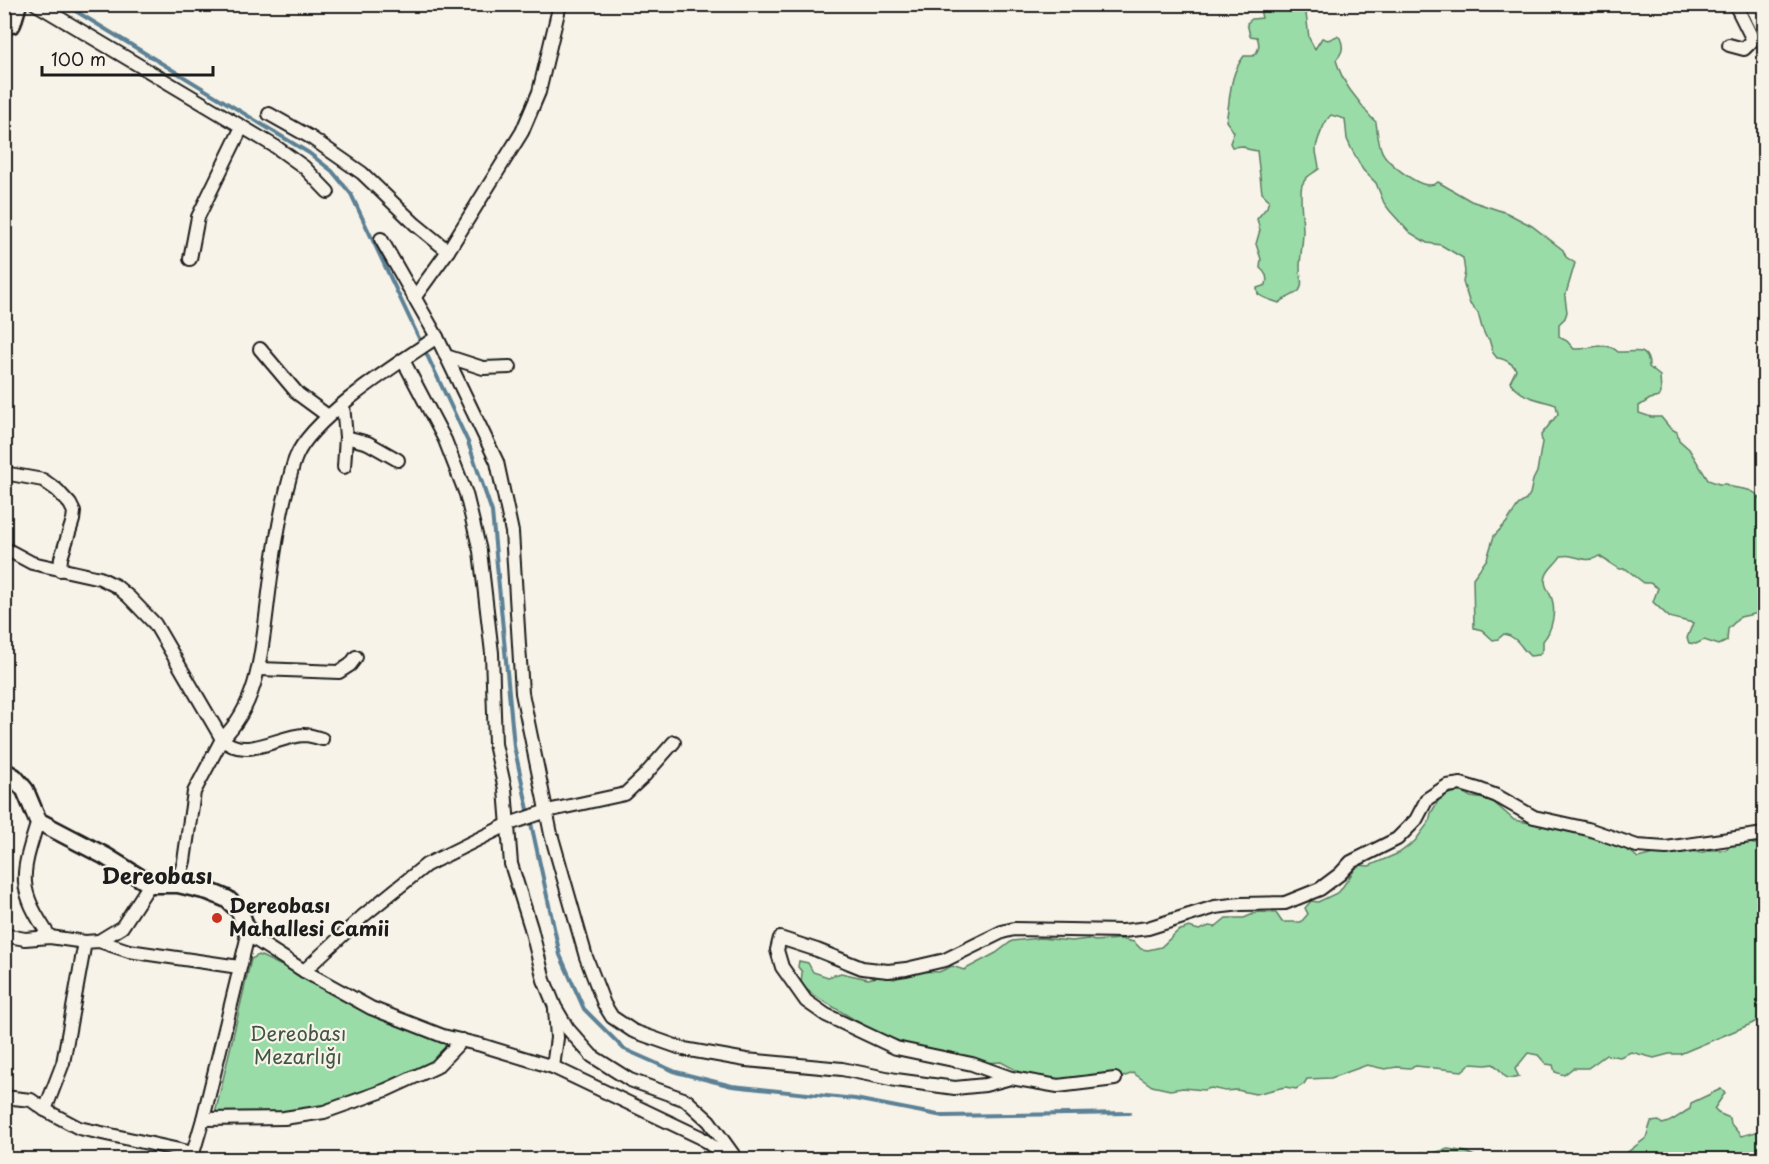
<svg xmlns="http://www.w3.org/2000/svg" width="1769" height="1164" font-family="'Playpen Sans',sans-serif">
  <rect width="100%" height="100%" fill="#f7f3e8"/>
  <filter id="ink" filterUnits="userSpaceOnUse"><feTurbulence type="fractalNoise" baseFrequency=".0167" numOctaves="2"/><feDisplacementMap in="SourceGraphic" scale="12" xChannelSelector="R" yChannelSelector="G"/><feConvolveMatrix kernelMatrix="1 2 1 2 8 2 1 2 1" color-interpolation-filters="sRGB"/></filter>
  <g filter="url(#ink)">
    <g fill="#9adca7" stroke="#5b7c62" stroke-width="1.5">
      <path d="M 1259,5 L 1305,5 L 1309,38 L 1315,49 L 1322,38 L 1328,40 L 1337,36 L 1340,38 C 1344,47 1343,52 1336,60 C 1341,76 1346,86 1357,99 C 1364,107 1367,115 1376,122 C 1377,131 1378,141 1381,149 C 1385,162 1416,185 1429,185 C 1432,185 1435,184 1438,182 L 1471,201 L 1507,213 L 1532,226 L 1563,250 L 1566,257 L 1575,263 L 1565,297 L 1567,312 L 1565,318 L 1559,324 L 1559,337 L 1567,341 L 1574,349 C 1589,350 1606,340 1618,352 C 1633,353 1649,345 1649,367 L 1660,376 L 1661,393 L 1659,397 L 1650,399 L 1639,406 L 1639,413 L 1651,417 L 1661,417 L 1670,428 L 1677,432 L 1679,440 L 1689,449 L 1708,480 L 1719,484 L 1726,484 C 1735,492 1754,483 1764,504 L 1764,612 L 1740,617 L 1728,629 L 1727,641 L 1719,645 L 1704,640 L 1696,644 L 1689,643 L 1687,638 L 1693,623 L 1669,617 L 1653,602 L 1658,588 L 1650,583 L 1644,583 L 1626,569 L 1619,569 L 1599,556 C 1589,563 1582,558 1571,556 C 1568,555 1564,556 1561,556 C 1557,563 1548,569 1546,576 C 1543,586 1549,590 1552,599 C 1556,612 1552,631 1543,641 L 1543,649 L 1539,655 L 1530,656 C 1520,647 1518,637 1504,634 L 1498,639 L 1493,640 L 1482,630 L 1474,628 L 1473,578 L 1487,559 L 1494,536 L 1507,522 L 1518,505 L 1526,500 L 1530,494 L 1533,480 L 1537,472 L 1542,442 L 1541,435 L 1558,414 L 1556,405 C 1537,398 1524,400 1510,382 L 1516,370 C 1514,364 1503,358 1497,358 L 1493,353 L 1489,339 L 1486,337 L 1482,328 L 1478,313 L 1470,304 L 1463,282 L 1465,272 L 1463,258 L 1441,245 L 1427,243 L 1409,232 L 1390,211 L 1384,203 L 1376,183 L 1363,170 L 1351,148 L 1347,139 L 1345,119 L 1331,115 C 1325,120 1316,142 1316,150 C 1316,157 1319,161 1319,169 C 1312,174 1305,177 1302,185 C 1299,194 1303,220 1303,231 C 1303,244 1300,256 1300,268 C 1300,276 1304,285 1299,291 C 1295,295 1284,298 1279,303 C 1271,300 1264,299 1258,294 L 1257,288 L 1266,285 C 1268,277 1266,273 1260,268 L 1261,259 L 1256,244 L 1260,230 L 1257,219 L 1267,207 L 1269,200 L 1262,193 L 1257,151 L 1247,149 L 1243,146 L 1232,147 L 1230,143 L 1234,132 L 1226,121 C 1231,98 1228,77 1244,56 L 1253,56 C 1259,51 1260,44 1257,37 L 1250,36 L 1247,23 L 1252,19 L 1262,18 Z"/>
      <path d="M 1460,791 L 1471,797 L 1491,800 L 1514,820 L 1578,833 L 1614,844 L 1630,851 L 1638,858 L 1658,853 L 1678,854 L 1689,850 L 1700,853 L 1710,850 L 1725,850 L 1734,844 L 1749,840 L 1753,844 L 1758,844 L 1764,839 L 1764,1017 L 1751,1024 L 1680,1054 L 1669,1054 L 1654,1058 L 1631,1052 L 1620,1057 L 1606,1055 L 1588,1068 L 1573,1068 L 1564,1075 L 1555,1072 L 1553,1065 L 1546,1064 L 1538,1055 L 1528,1053 L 1515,1069 L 1519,1077 C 1500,1082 1505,1071 1493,1064 L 1486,1065 L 1470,1064 L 1462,1071 L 1416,1066 L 1410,1068 L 1397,1067 L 1385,1069 L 1367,1065 L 1331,1078 L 1307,1079 L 1304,1084 L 1296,1089 L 1285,1087 L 1255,1094 L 1237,1090 L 1225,1091 L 1211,1088 L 1204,1090 L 1183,1088 L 1170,1090 L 1152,1086 L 1133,1073 L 1123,1077 L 1070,1083 L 1024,1077 L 1018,1071 L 1001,1062 L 982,1063 L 915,1047 L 875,1032 L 815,996 L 801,985 L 802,972 L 798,967 L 799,961 L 808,963 L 813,972 L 828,977 L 841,973 L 868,979 L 881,976 L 894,979 L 922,971 L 939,972 L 952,966 L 964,970 L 996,953 L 1012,941 L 1040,938 L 1072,941 L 1088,939 L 1095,941 L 1120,939 L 1134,942 L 1141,949 L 1148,950 L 1161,947 L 1178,931 L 1189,927 L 1199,930 L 1209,926 L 1215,927 L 1226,918 L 1244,918 L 1258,912 L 1276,913 L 1282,922 L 1301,922 L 1308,914 L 1305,908 L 1311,901 L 1318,902 L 1339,892 L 1358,865 L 1369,866 L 1399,853 L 1415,841 L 1429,822 L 1431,813 L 1441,796 Z"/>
      <path d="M 259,955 L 445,1044 L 445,1055 C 397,1085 328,1112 271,1115 C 252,1116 233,1114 215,1114 L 251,959 Z"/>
      <path d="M 1721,1089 L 1725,1093 L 1714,1109 L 1718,1113 L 1730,1118 L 1731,1124 L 1741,1136 L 1764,1130 L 1764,1159 L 1610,1159 L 1625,1154 L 1646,1138 L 1651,1122 L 1659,1121 L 1662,1124 C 1673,1122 1680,1114 1690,1109 L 1691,1103 Z"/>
      <polygon points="1448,1149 1466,1152 1480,1159 1381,1159 1391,1156 1404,1158 1421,1152 1433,1153"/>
    </g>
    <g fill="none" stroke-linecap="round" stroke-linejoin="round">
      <polyline stroke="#5b8095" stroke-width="4" points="64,4 309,153 332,171 351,194 468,442 492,512 514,746 560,955 584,1009 624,1049 676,1072 732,1086 855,1099 943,1116 1130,1113"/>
      <defs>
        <g id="street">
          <polyline points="36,4 276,147 304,167 328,192"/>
          <polyline points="1729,45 1744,49 1753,40 1735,4"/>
          <polyline points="269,114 310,137 362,173 415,224 448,251"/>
          <polyline points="381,239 437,337 497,462 512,532 522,693 551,834 586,957 604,1004 612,1017 633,1031 684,1049 746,1060 842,1069 896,1080 955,1088 985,1085 1011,1078 1058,1086 1115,1079"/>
          <polyline points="190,259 198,217 242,127"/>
          <polyline points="414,298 448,251 522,132 539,92 560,4"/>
          <polyline points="260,349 298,394 328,416"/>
          <polyline points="446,356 483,368 510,367"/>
          <polyline points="403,360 445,440 466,494 480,551 492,653 495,744 505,789 511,864 531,928 544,980 555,1007 568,1029 592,1056 630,1080 686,1100 709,1121 737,1160"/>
          <polyline points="343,405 346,437 344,467"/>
          <polyline points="346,437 368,443 398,460"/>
          <polyline points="4,473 43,480 57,490 70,504 74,512 73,520 61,558 60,570"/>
          <path d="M 4,548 L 32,563 L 100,578 L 116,586 L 129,597 L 155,624 L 222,739 C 245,761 278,736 304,735 C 310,735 316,737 322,739"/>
          <polyline points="260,669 339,672 350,665 356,657"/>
          <path d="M 38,821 C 21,876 16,887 50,937"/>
          <path d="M 178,884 L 184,861 L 194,792 L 222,739 C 258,704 261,655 267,609 C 272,568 277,528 287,488 C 290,478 292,466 296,457 C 312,417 400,362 437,337"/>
          <polyline points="4,935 25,939 50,937 85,942 99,941 129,951 239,967"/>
          <polyline points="99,941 122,927 150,884"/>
          <polyline points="304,971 363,916 426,865 509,824 547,811 625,794 644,776 674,742"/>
          <polyline points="553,1067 557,1038 555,1009"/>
          <polyline points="1011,1078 972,1064 896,1048 826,1015 806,1001 782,967 777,950 780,938 817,950 862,968 888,971 906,969 945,960 1002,932 1014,929 1123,931 1148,928 1215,907 1241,904 1285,903 1320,889 1340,874 1351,862 1397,839 1416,820 1427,799 1447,786 1461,784 1481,790 1497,796 1534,817 1588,829 1637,846 1666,848 1764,834"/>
          <polyline points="4,1097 31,1100 45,1110 79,1128 193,1153"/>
          <polyline points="45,1110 63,1063 85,942"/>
          <polyline points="203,1119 284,1118 324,1112 386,1090 436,1067 462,1040"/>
          <polyline points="191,1160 203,1119 248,935 304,971 371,1008 443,1036 481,1045 553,1067 700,1137 731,1160"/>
        </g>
        <g id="secondary">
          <polyline points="12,24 18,4"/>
          <polyline points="4,771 14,777 25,790 38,821 105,856 150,884 178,884 208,891 227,899 240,911 248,935"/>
        </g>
      </defs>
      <use href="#street" stroke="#1c1c1c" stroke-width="16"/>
      <use href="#secondary" stroke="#1c1c1c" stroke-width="21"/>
      <use href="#street" stroke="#f7f3e8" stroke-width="12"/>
      <use href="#secondary" stroke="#f7f3e8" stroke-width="16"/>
    </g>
  </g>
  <circle fill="#c8321e" stroke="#f7f3e8" stroke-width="2" cx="217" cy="918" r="6"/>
  <g text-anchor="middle" stroke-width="4.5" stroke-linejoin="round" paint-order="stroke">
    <g font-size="20" font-weight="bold" fill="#1c1c1c" stroke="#f7f3e8" text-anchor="start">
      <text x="229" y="913">Dereobası<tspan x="229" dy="23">Mahallesi Camii</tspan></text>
    </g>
    <g font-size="20" fill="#425646" stroke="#f7f3e8">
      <text x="298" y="1041">Dereobası<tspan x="298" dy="23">Mezarlığı</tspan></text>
    </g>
    <g font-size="22" font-weight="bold" fill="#1c1c1c" stroke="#f7f3e8">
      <text x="157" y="884">Dereobası</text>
    </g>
  </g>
  <rect width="1769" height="1164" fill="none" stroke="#f7f3e8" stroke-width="24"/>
  <rect x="12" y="12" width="1745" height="1140" fill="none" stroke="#1c1c1c" stroke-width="2" filter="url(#ink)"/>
  <path d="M42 66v9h171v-9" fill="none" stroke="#1c1c1c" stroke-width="3"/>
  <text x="51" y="66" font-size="18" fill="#1c1c1c" stroke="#f7f3e8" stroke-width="4.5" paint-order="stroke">100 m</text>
</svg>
